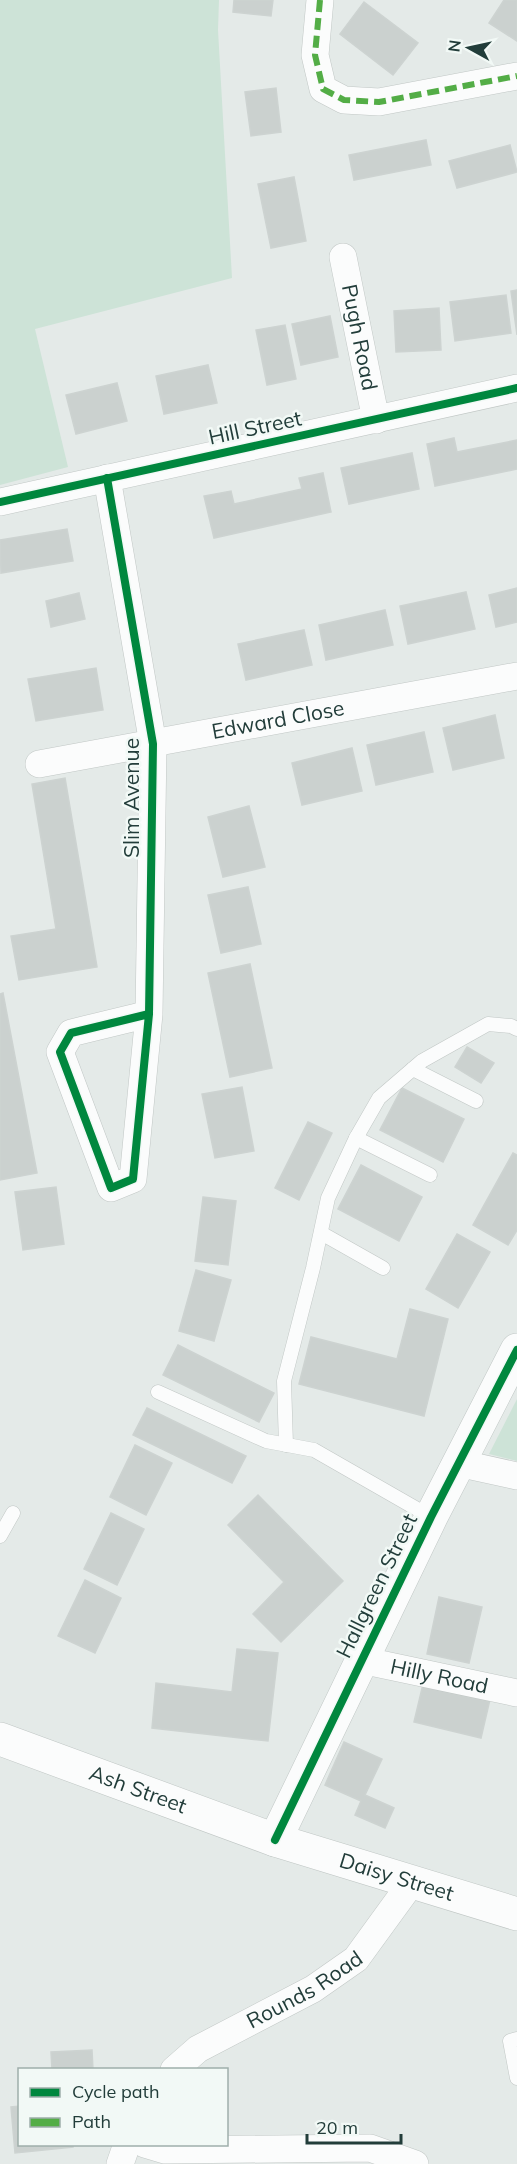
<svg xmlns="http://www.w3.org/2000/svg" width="517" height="2164" font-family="Mulish,sans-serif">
  <rect width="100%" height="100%" fill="#e4eae8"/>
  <g fill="#cde3d7">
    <polygon points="0,0 219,0 218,30 232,278 35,329 68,467 0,485"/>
    <polygon points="517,1399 517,1461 489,1454"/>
  </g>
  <g fill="#cbd1cf" stroke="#cdd3d1" stroke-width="1.5">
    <polygon points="234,0 273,0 271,16 233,12"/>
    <polygon points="504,0 517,0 517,41 489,23"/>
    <polygon points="364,2 418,43 393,75 340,34"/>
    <polygon points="276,88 281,132 251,136 245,92"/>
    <polygon points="426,140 431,165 354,180 349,155"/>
    <polygon points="510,145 517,172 457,188 449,161"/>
    <polygon points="294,177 306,241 271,248 258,184"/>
    <polygon points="517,290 517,335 511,291"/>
    <polygon points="506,295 511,333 455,341 450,302"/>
    <polygon points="439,308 441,350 396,352 394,311"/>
    <polygon points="330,316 338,357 301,365 292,324"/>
    <polygon points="285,325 296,379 267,385 256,330"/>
    <polygon points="208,365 217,403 164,414 156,376"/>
    <polygon points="117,383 127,421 76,434 66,395"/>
    <polygon points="454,438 457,452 517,440 517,469 435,486 427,444"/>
    <polygon points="412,453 419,489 349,504 341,468"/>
    <polygon points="323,473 331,512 214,538 204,496 231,491 234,504 302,489 299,478"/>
    <polygon points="67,529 73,561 1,573 0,540"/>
    <polygon points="517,588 517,622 496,627 489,595"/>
    <polygon points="466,592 475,629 408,644 400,606"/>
    <polygon points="79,593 85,619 51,627 46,601"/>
    <polygon points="385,610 393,645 326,660 319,625"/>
    <polygon points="304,630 312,665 246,680 238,644"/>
    <polygon points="96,668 103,710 36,721 28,679"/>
    <polygon points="495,715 504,758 453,770 443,728"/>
    <polygon points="424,732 433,772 376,785 367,745"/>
    <polygon points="352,748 362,791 302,805 292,763"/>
    <polygon points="65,778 97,967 19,980 11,936 56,929 32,784"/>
    <polygon points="249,806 265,867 223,877 208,817"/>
    <polygon points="248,887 261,944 221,953 208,895"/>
    <polygon points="250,964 272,1068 230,1077 208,973"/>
    <polygon points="3,993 37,1173 0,1180 0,994"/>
    <polygon points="467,1047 494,1063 481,1083 455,1067"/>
    <polygon points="242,1087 254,1151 215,1158 202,1094"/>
    <polygon points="402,1088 464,1119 443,1162 380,1130"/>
    <polygon points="308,1122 332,1133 299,1200 275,1188"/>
    <polygon points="513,1153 517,1155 517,1230 508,1245 473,1225"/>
    <polygon points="361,1165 422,1197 399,1241 338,1209"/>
    <polygon points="56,1187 64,1244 23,1250 15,1192"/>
    <polygon points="203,1197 236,1201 228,1265 195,1261"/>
    <polygon points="457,1234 490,1252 458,1308 426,1289"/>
    <polygon points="196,1270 231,1280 214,1341 179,1331"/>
    <polygon points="410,1309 448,1319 424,1416 299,1384 311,1337 397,1359"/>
    <polygon points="178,1345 274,1393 259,1422 163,1375"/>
    <polygon points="147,1408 246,1456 232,1483 133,1435"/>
    <polygon points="135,1445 172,1463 146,1515 110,1497"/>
    <polygon points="258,1495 343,1581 281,1642 253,1614 284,1582 228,1525"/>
    <polygon points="111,1513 144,1529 117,1585 84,1569"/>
    <polygon points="85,1580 121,1598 95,1653 58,1636"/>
    <polygon points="439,1597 482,1607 469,1663 427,1654"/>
    <polygon points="237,1649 278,1653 268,1741 152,1728 156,1683 232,1692"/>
    <polygon points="424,1680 491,1695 481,1738 414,1722"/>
    <polygon points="344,1742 382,1759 365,1795 394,1808 385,1828 355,1815 361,1801 325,1785"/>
    <polygon points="92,2050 93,2070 52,2070 51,2052"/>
    <polygon points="20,2106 20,2144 73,2144 73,2147 15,2153 11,2107"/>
  </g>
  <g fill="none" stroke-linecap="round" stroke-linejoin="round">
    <defs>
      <g id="lane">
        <polyline points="413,1069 476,1101"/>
        <polyline points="356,1138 430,1175"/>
        <polyline points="321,1233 383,1268"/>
        <polyline points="158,1392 266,1441 314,1450 431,1517"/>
        <polyline points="286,1445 284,1381 313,1268 328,1198 356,1138 379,1098 422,1061 488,1024 511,1026 517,1029"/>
        <polyline points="0,1536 13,1513"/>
        <polyline points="517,2039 510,2041 517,2078"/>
      </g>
      <g id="street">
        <polyline points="320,0 315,55 323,89 344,100 379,102 517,76"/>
        <path id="s1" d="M 343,257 L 376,420"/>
        <polyline points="107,478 153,744 149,1014 133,1179 111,1188 60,1052 71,1033 149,1014"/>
        <polyline points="0,502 517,388"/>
        <path id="s2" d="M 39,764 L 517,676"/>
        <polyline points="458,1463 517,1476"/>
        <path id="s3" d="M 361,1660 L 517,1693"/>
        <path id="s4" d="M 174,2070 L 198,2049 L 313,1989 L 356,1959 L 412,1882"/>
        <polyline points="145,2144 165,2150 370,2148 415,2164"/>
        <polyline points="120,2164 127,2144"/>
      </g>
      <g id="secondary">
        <path id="s5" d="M 0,1739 L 275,1840 L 517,1914"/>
        <polyline points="275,1840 431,1517 517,1350"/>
      </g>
    </defs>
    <use href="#lane" stroke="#c1c7c5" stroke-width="15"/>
    <use href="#street" stroke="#c1c7c5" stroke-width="28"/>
    <use href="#secondary" stroke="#c0c7c5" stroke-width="34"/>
    <use href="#lane" stroke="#fbfcfc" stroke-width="14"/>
    <use href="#street" stroke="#fbfcfc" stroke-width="27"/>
    <use href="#secondary" stroke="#fbfcfc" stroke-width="33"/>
    <polyline stroke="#53ad46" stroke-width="6" stroke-dasharray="12 6" stroke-linecap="butt" points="320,0 315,55 323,89 344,100 379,102 517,76"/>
    <defs>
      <g id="cycleway">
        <polyline points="107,478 153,744 149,1014 133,1179 111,1188 60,1052 71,1033 149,1014"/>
        <polyline points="0,502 517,388"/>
        <polyline points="275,1840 431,1517 517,1350"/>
      </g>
    </defs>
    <use href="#cycleway" stroke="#f2f9f6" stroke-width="11"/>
    <use href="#cycleway" stroke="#00873e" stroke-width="8"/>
  </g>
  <g text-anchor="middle" stroke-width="5" stroke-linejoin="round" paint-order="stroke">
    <g font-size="21" fill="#223d3a" stroke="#f2f9f6">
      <text dy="7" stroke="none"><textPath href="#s1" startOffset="82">Pugh Road</textPath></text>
      <text transform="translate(255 428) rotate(-12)" y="7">Hill Street</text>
      <text dy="7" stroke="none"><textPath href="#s2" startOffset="243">Edward Close</textPath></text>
      <text transform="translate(132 798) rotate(-90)" y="7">Slim Avenue</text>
      <text transform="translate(377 1586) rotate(-64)" y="7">Hallgreen Street</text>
      <text dy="7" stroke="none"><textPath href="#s3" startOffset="80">Hilly Road</textPath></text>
      <text dy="7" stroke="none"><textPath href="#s5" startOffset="147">Ash Street</textPath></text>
      <text dy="7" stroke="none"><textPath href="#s5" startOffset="420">Daisy Street</textPath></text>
      <text dy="7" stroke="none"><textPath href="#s4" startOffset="154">Rounds Road</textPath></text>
    </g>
  </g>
  <rect x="18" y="2068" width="210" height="78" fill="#f2f9f6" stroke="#9faeab" stroke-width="1.5"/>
  <rect x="30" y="2088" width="30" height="9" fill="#00873e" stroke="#9faeab" stroke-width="1.5"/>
  <text x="72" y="2098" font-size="18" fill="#223d3a">Cycle path</text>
  <rect x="30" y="2118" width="30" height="9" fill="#53ad46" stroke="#9faeab" stroke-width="1.5"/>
  <text x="72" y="2128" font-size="18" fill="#223d3a">Path</text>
  <g transform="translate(469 48) rotate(278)" stroke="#f2f9f6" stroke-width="4.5" paint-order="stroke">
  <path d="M0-4.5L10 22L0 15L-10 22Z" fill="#223d3a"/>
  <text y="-9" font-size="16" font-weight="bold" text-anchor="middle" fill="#223d3a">N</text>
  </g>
  <path d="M307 2134v9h94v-9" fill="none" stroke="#223d3a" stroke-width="3"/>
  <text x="316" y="2134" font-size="18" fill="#223d3a" stroke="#f2f9f6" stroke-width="4.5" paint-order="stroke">20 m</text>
</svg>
